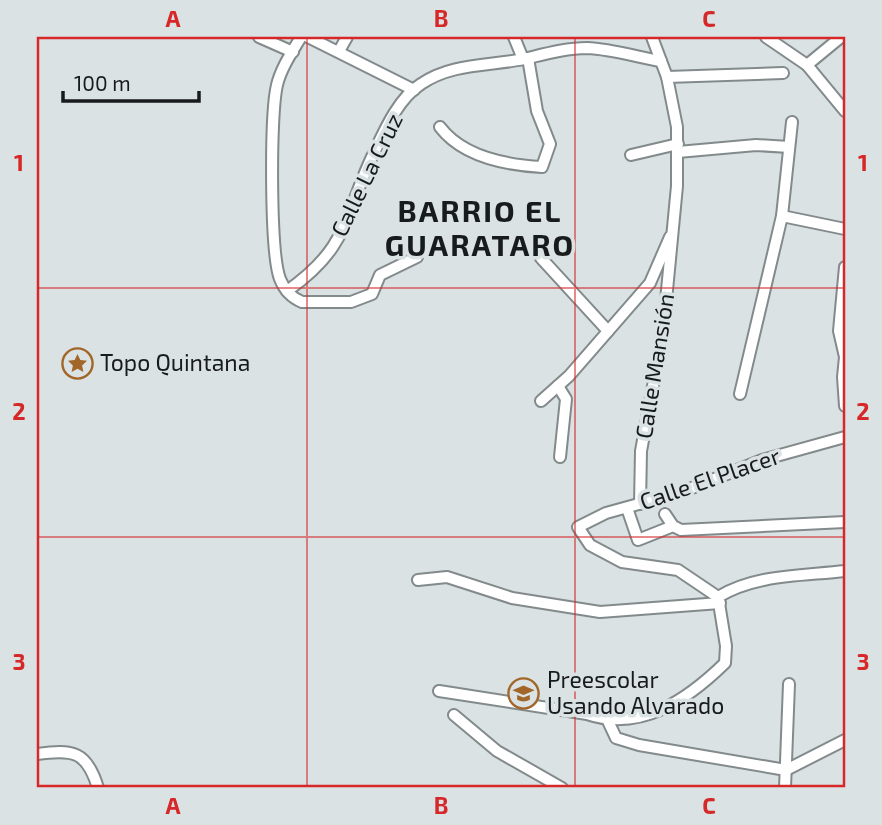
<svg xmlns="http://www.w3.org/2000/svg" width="882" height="825" font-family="'Exo 2',sans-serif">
  <rect width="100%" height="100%" fill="#dae2e4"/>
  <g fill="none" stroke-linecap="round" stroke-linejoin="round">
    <defs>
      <g id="street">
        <polyline points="259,37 293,52"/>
        <path d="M 301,37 C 292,52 281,68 277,85 C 270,114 270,253 280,279 C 284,289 292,298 302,302 L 351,302 L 372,294 L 380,275 L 417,257"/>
        <polyline points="308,37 414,90"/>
        <polyline points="514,37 523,59"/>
        <polyline points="766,37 807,65 845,111"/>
        <polyline points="339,51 347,37"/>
        <polyline points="807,65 841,37"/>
        <polyline points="667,77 783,73"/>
        <path d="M 440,127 C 462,156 506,165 542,167 L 550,144 L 537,111 L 528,58"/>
        <polyline points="678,152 756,145 789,147"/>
        <polyline points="631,155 678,144"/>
        <polyline points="782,216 845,229"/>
        <polyline points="541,258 608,331"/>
        <path d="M 287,291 C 348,248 343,220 371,159 C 383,134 397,99 421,84 C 451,63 490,66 524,59 C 545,54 566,48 587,48 C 612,49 637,57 661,61"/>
        <polyline points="845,357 839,331 845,267"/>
        <polyline points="845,357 843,377 845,406"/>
        <polyline points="558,386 566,399 560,457"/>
        <polyline points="740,394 782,216 792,122"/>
        <polyline points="541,401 569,376 650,283 670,237"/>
        <polyline points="640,504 641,451 663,332 677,186 677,127 667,77 652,37"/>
        <polyline points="627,508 638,540 673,526"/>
        <polyline points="665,514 673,526 681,530 845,522"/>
        <polyline points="418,580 447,577 512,598 600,612 720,603"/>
        <polyline points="718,597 678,570 622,562 590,545 578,527 606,513 682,492 762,460 845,437"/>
        <path d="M 718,597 C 756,574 802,576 845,571"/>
        <path d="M 439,691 L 587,714 C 641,732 687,700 725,663 L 726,646 L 718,597"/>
        <polyline points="454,715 497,751 562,788"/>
        <polyline points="608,721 616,738 639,745 786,770 845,740"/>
        <path d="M 37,754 C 73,749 87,751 98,788"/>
        <polyline points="785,788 789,684"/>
      </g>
    </defs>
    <use href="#street" stroke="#838a8c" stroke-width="14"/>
    <use href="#street" stroke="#fff" stroke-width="10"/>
  </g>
  <path fill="none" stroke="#d62828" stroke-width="2" stroke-opacity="0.55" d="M 307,37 L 307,788M 575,37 L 575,788M 37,288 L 845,288M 37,537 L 845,537"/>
  <defs>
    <symbol id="sight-ring" viewBox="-11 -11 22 22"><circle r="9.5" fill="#dae2e4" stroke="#a16628" stroke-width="1.5"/><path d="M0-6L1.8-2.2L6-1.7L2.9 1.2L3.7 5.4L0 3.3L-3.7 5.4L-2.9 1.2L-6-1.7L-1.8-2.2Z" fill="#a16628"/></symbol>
    <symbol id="school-ring" viewBox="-11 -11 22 22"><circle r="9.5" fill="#dae2e4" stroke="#a16628" stroke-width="1.5"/><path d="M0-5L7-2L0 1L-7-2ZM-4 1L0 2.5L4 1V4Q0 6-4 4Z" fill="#a16628"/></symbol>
  </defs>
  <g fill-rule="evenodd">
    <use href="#sight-ring" x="60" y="346" width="35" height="35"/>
    <use href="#school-ring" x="506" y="676" width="35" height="35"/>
  </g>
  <g text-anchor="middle" stroke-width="7" stroke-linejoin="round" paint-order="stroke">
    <g font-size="23" fill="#181b1b" stroke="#dae2e4">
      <text transform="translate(367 175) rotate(-64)" y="8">Calle La Cruz</text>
      <text transform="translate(655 366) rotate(-81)" y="8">Calle Mansión</text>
      <text transform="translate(710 479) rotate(-19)" y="8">Calle El Placer</text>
    </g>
    <g font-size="23" fill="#181b1b" stroke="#dae2e4" text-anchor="start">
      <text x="100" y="371">Topo Quintana</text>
      <text x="547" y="688">Preescolar<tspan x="547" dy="26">Usando Alvarado</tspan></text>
    </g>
    <g font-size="30" font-weight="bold" letter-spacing="2" fill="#181b1b" stroke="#dae2e4">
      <text x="480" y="222">BARRIO EL<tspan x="480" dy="34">GUARATARO</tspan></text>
    </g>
  </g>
  <rect width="882" height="825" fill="none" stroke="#dae2e4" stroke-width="77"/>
  <path d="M63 91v10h136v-10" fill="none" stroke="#181b1b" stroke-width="3.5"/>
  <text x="74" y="91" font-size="21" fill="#181b1b" stroke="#dae2e4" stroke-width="5" paint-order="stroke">100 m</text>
  <rect x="38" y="38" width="806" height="748" fill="none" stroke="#d62828" stroke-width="2.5"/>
  <g font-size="23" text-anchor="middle" font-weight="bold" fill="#d62828">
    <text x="173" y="27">A</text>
    <text x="441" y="27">B</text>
    <text x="709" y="27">C</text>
    <text x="19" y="171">1</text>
    <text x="863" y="171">1</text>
    <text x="19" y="420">2</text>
    <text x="863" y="420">2</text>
    <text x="19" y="670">3</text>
    <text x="863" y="670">3</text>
    <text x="173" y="814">A</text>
    <text x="441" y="814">B</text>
    <text x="709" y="814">C</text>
  </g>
</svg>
